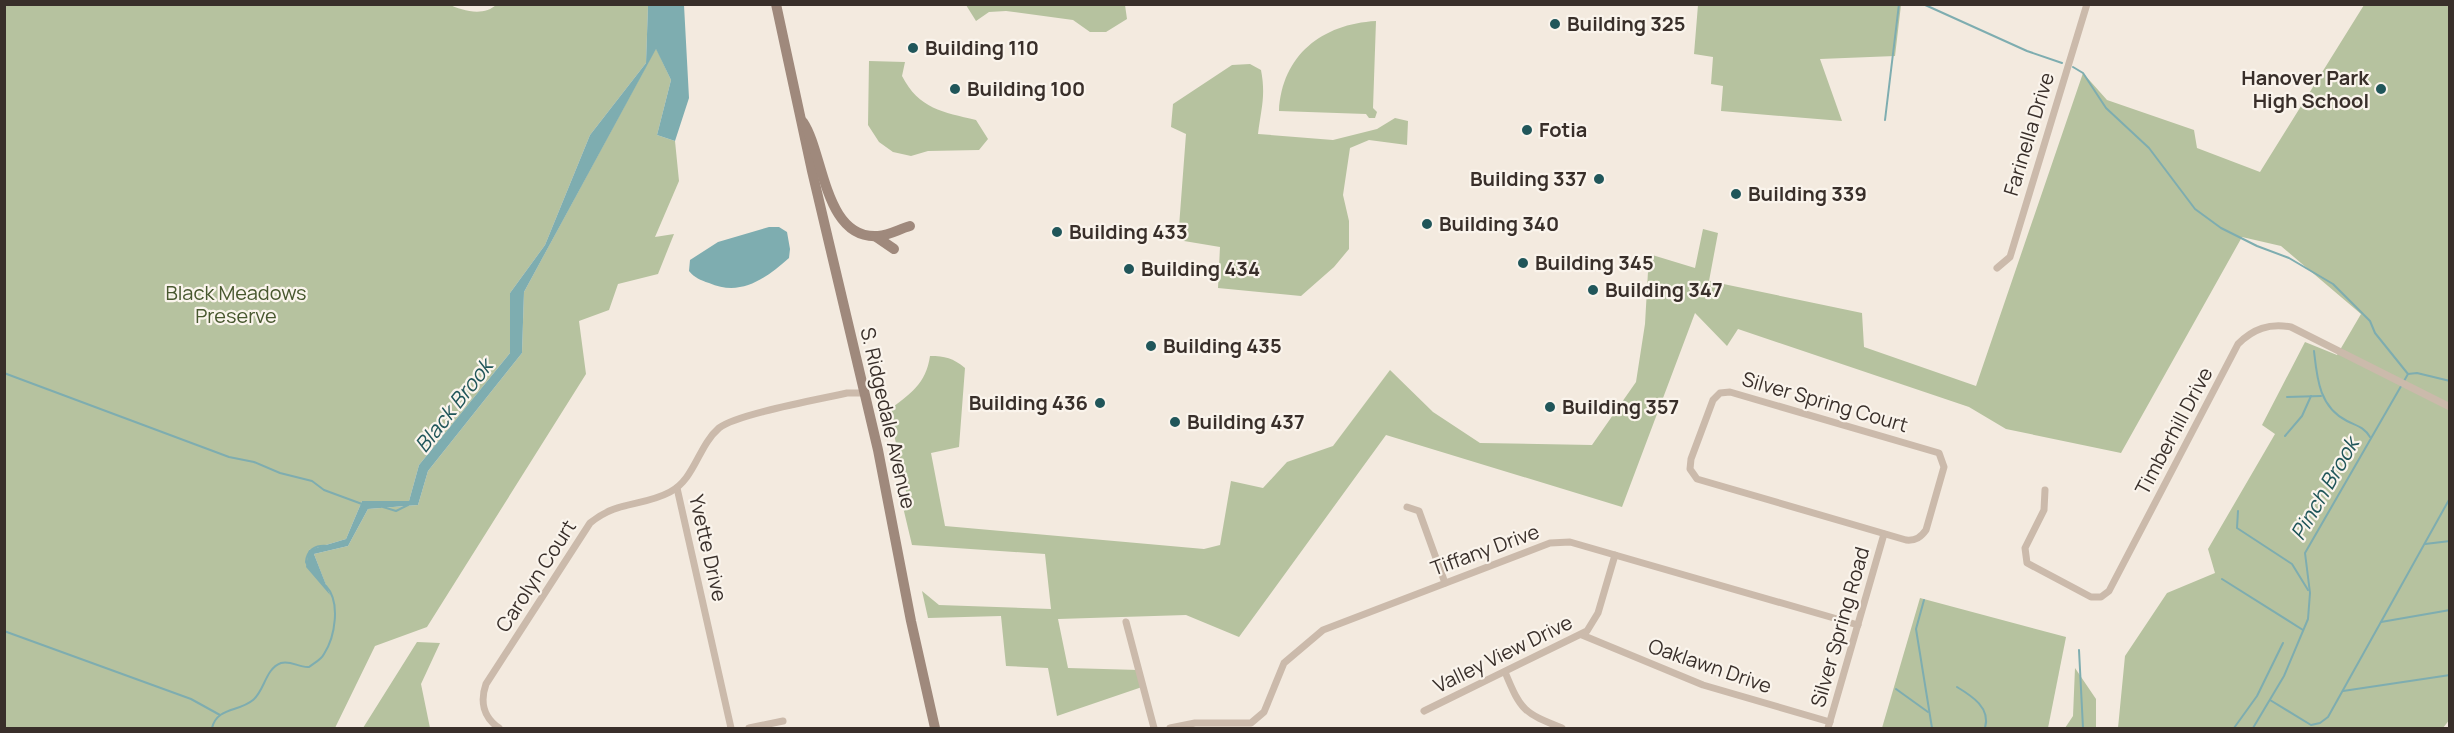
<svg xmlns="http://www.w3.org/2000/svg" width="2454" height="733" font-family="Manrope,sans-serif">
  <rect width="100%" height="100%" fill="#f3eadf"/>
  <g fill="#b6c29f">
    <path d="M 448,4 C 463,11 484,17 497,4 L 648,5 L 646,63 L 590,135 L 545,245 L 510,293 L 510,353 L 419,465 L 409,501 L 362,501 L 346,539 L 309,550 L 329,593 L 314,554 L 348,546 L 368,509 L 418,505 L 428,471 L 522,353 L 524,292 L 656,48 L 671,80 L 657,135 L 675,141 L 679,181 L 655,237 L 674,234 L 658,274 L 618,284 L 609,310 L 579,321 L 586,374 L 427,627 L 375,646 L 335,728 L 5,728 L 4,5 Z"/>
    <polygon points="966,5 1125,5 1127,19 1106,32 1090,32 1073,20 1006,11 989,12 976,21"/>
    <polygon points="1698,5 1901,5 1895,56 1820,59 1842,121 1721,111 1723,86 1711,84 1713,57 1694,54"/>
    <path d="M 2364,5 L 2449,5 L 2450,719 L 2443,728 L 2118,728 L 2125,656 L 2167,593 L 2215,573 L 2208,549 L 2275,434 L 2262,425 L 2305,342 L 2337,355 L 2361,314 L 2281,246 L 2242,237 L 2121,453 L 2006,429 L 1969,407 L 1738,329 L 1727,346 L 1695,313 L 1622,507 L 1386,435 L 1239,637 L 1186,615 L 1058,619 L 1068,668 L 1139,670 L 1142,687 L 1057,716 L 1048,668 L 1006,666 L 1001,616 L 928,618 L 922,591 L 939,605 L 1051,609 L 1045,554 L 912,545 L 903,507 L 908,501 L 889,410 C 910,394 926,384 930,356 C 945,356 953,358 965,368 L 959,447 L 931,453 L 945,526 L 1204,549 L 1220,545 L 1231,481 L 1263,488 L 1287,462 L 1333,446 L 1390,370 L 1433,412 L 1480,443 L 1592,445 L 1636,382 L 1645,324 L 1649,254 L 1695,268 L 1703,229 L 1718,233 L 1709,281 L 1862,313 L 1864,347 L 1976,386 L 2083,73 L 2107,100 L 2194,130 L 2197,148 L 2260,172 Z"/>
    <path d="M 1376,21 L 1373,108 L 1377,112 L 1375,118 L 1369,118 L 1366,114 L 1279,111 C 1282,55 1322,24 1376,21 Z"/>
    <path d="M 869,61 L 905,62 L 902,76 C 919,109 943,112 976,120 L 988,139 L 979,150 L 928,151 L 911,156 L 893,152 L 879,142 L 868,125 Z"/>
    <path d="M 1250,64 L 1261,70 C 1266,96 1261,109 1258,134 L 1333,140 L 1377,129 L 1395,118 L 1408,121 L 1407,145 L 1369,140 L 1350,148 L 1343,195 L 1349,221 L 1349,249 L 1334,267 L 1301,296 L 1218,288 L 1220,247 L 1178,240 L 1186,134 L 1171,127 L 1173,104 L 1232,65 Z"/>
    <polygon points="1920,598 2066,637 2048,728 1882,728"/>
    <polygon points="417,642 440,643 421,684 430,728 363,728"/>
    <polygon points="2075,668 2096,699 2096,728 2065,728 2073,716"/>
  </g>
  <g fill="#7eadb0">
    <polygon points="648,5 684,5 689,98 675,141 657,135 671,80 656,49 524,292 522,353 428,471 418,505 368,509 348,546 314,554 330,595 306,567 309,550 346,539 362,501 409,501 419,465 510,353 510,293 545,245 590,135 646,63"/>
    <path d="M 769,227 L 779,227 L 787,232 L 790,249 L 789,258 C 765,279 741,297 709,283 C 700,280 695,278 689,271 L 690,260 L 718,242 Z"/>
  </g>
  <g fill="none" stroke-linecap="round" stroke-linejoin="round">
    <g stroke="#7eadb0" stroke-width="2">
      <polyline points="1923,4 2027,51 2062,63"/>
      <polyline points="2073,67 2083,73 2106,108 2149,148 2195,209 2221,228 2257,246 2289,258 2333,284 2370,321 2375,333 2408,374"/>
      <polyline points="1885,120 1899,4"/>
      <path d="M 2314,351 C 2317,378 2319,407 2347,421 C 2357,426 2364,427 2370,437"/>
      <polyline points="4,373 229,457 254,462 280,473 312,481 324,490 362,504"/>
      <polyline points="2287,397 2321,396"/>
      <polyline points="2285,436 2302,416 2311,396"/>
      <polyline points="383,507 396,511 408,505"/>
      <polyline points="2238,511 2237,528 2292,564 2308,590"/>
      <polyline points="2425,544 2450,541"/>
      <path d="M 308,566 L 306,562 C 307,550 315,545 327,546"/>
      <polyline points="2222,579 2303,630"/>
      <polyline points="1924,600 1916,629 1932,728"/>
      <polyline points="2381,622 2450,610"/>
      <polyline points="4,631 191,699 220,715"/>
      <polyline points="2079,650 2083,728"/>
      <path d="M 1957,687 C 1972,696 1991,708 1985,728"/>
      <polyline points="1896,689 1928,712"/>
      <polyline points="2343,691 2450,675"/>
      <polyline points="2270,700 2311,725 2320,723 2328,717 2450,498"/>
      <path d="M 212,728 C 217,707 239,712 253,700 C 265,690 265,669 281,663 C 291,660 299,668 309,667 C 314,663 321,660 324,654 C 335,637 341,602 326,586"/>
      <polyline points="2234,728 2257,696 2283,643"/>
      <polyline points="2253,728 2284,676 2308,619 2310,593 2305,553 2408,374 2417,373 2450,381"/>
    </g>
    <g stroke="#cbbaab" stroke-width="7">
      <polyline points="1997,268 2010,257 2087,4"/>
      <path d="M 1730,392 L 1939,453 L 1944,467 L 1926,530 C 1921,537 1916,541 1906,540 L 1697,479 L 1690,469 L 1691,459 L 1713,400 L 1720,393 Z"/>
      <polyline points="677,488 731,728"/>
      <path d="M 2045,490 L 2044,510 L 2025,548 L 2027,563 L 2091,597 L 2101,597 L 2109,591 L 2238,344 C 2253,329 2269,323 2291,327 L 2450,407"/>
      <polyline points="1407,507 1419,511 1445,583"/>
      <polyline points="1126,622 1154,728"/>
      <polyline points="1582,635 1703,685 1830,722"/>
      <path d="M 1505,672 C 1521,711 1524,713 1562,728"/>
      <polyline points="1424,711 1587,631 1598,613 1615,555"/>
      <path d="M 499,728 C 483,717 480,701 486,684 L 590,523 C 618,500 642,507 670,492 C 695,479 698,446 719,428 C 736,414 821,399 847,393 L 864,393"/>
      <polyline points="749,728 783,721"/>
      <polyline points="1170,728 1195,723 1251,723 1264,712 1284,663 1323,630 1550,543 1570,542 1858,625"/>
      <polyline points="1828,728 1884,534"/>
    </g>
    <g stroke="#9f897c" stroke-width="10">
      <polyline points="776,4 812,171 878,450 911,621 935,728"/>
      <path d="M 803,122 C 824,153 824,240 878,236 C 890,235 899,229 910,226"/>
      <polyline points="875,236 894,249"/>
    </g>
  </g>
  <g fill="#20565a" stroke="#faf4ec" stroke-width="2">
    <circle cx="1555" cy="24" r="6"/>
    <circle cx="913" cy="48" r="6"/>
    <circle cx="955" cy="89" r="6"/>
    <circle cx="2381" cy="89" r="6"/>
    <circle cx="1527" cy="130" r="6"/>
    <circle cx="1599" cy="179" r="6"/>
    <circle cx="1736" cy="194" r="6"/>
    <circle cx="1427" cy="224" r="6"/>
    <circle cx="1057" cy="232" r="6"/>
    <circle cx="1523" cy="263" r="6"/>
    <circle cx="1129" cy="269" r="6"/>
    <circle cx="1593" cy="290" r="6"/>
    <circle cx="1151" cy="346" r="6"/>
    <circle cx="1100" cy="403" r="6"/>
    <circle cx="1550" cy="407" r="6"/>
    <circle cx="1175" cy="422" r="6"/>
  </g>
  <g text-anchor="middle" stroke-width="4.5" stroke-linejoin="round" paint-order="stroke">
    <g font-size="20" font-weight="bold" fill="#392f2a" stroke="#faf4ec" text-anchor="start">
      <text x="1567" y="31">Building 325</text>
      <text x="925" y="55">Building 110</text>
      <text x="2369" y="85" text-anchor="end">Hanover Park<tspan x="2369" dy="23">High School</tspan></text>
      <text x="967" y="96">Building 100</text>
      <text x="1539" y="137">Fotia</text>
      <text x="1587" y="186" text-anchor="end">Building 337</text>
      <text x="1748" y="201">Building 339</text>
      <text x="1439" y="231">Building 340</text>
      <text x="1069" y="239">Building 433</text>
      <text x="1535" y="270">Building 345</text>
      <text x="1141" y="276">Building 434</text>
      <text x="1605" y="297">Building 347</text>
      <text x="1163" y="353">Building 435</text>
      <text x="1088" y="410" text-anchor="end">Building 436</text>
      <text x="1562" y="414">Building 357</text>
      <text x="1187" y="429">Building 437</text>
    </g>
    <g font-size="20" fill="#392f2a" stroke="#faf4ec">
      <text transform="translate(2029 134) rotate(-73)" y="7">Farinella Drive</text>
      <text transform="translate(1825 402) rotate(16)" y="7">Silver Spring Court</text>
      <text transform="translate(888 418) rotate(77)" y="7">S. Ridgedale Avenue</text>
      <text transform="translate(2174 431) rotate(-62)" y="7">Timberhill Drive</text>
      <text transform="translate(708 548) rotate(77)" y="7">Yvette Drive</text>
      <text transform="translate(1485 550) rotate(-20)" y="7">Tiffany Drive</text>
      <text transform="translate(536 576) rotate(-57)" y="7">Carolyn Court</text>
      <text transform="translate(1840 627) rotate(-74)" y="7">Silver Spring Road</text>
      <text transform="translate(1503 654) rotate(-26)" y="7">Valley View Drive</text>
      <text transform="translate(1710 666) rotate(19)" y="7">Oaklawn Drive</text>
    </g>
    <g font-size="20" fill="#47572e" stroke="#faf4ec">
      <text x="236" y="300">Black Meadows<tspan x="236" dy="23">Preserve</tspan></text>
    </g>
    <g font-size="21" font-style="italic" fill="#20565a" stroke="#faf4ec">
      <text transform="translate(454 406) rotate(-52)" y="7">Black Brook</text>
      <text transform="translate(2325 489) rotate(-60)" y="7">Pinch Brook</text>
    </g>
  </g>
  <rect width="2454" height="733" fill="none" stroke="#392f2a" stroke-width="12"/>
</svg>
